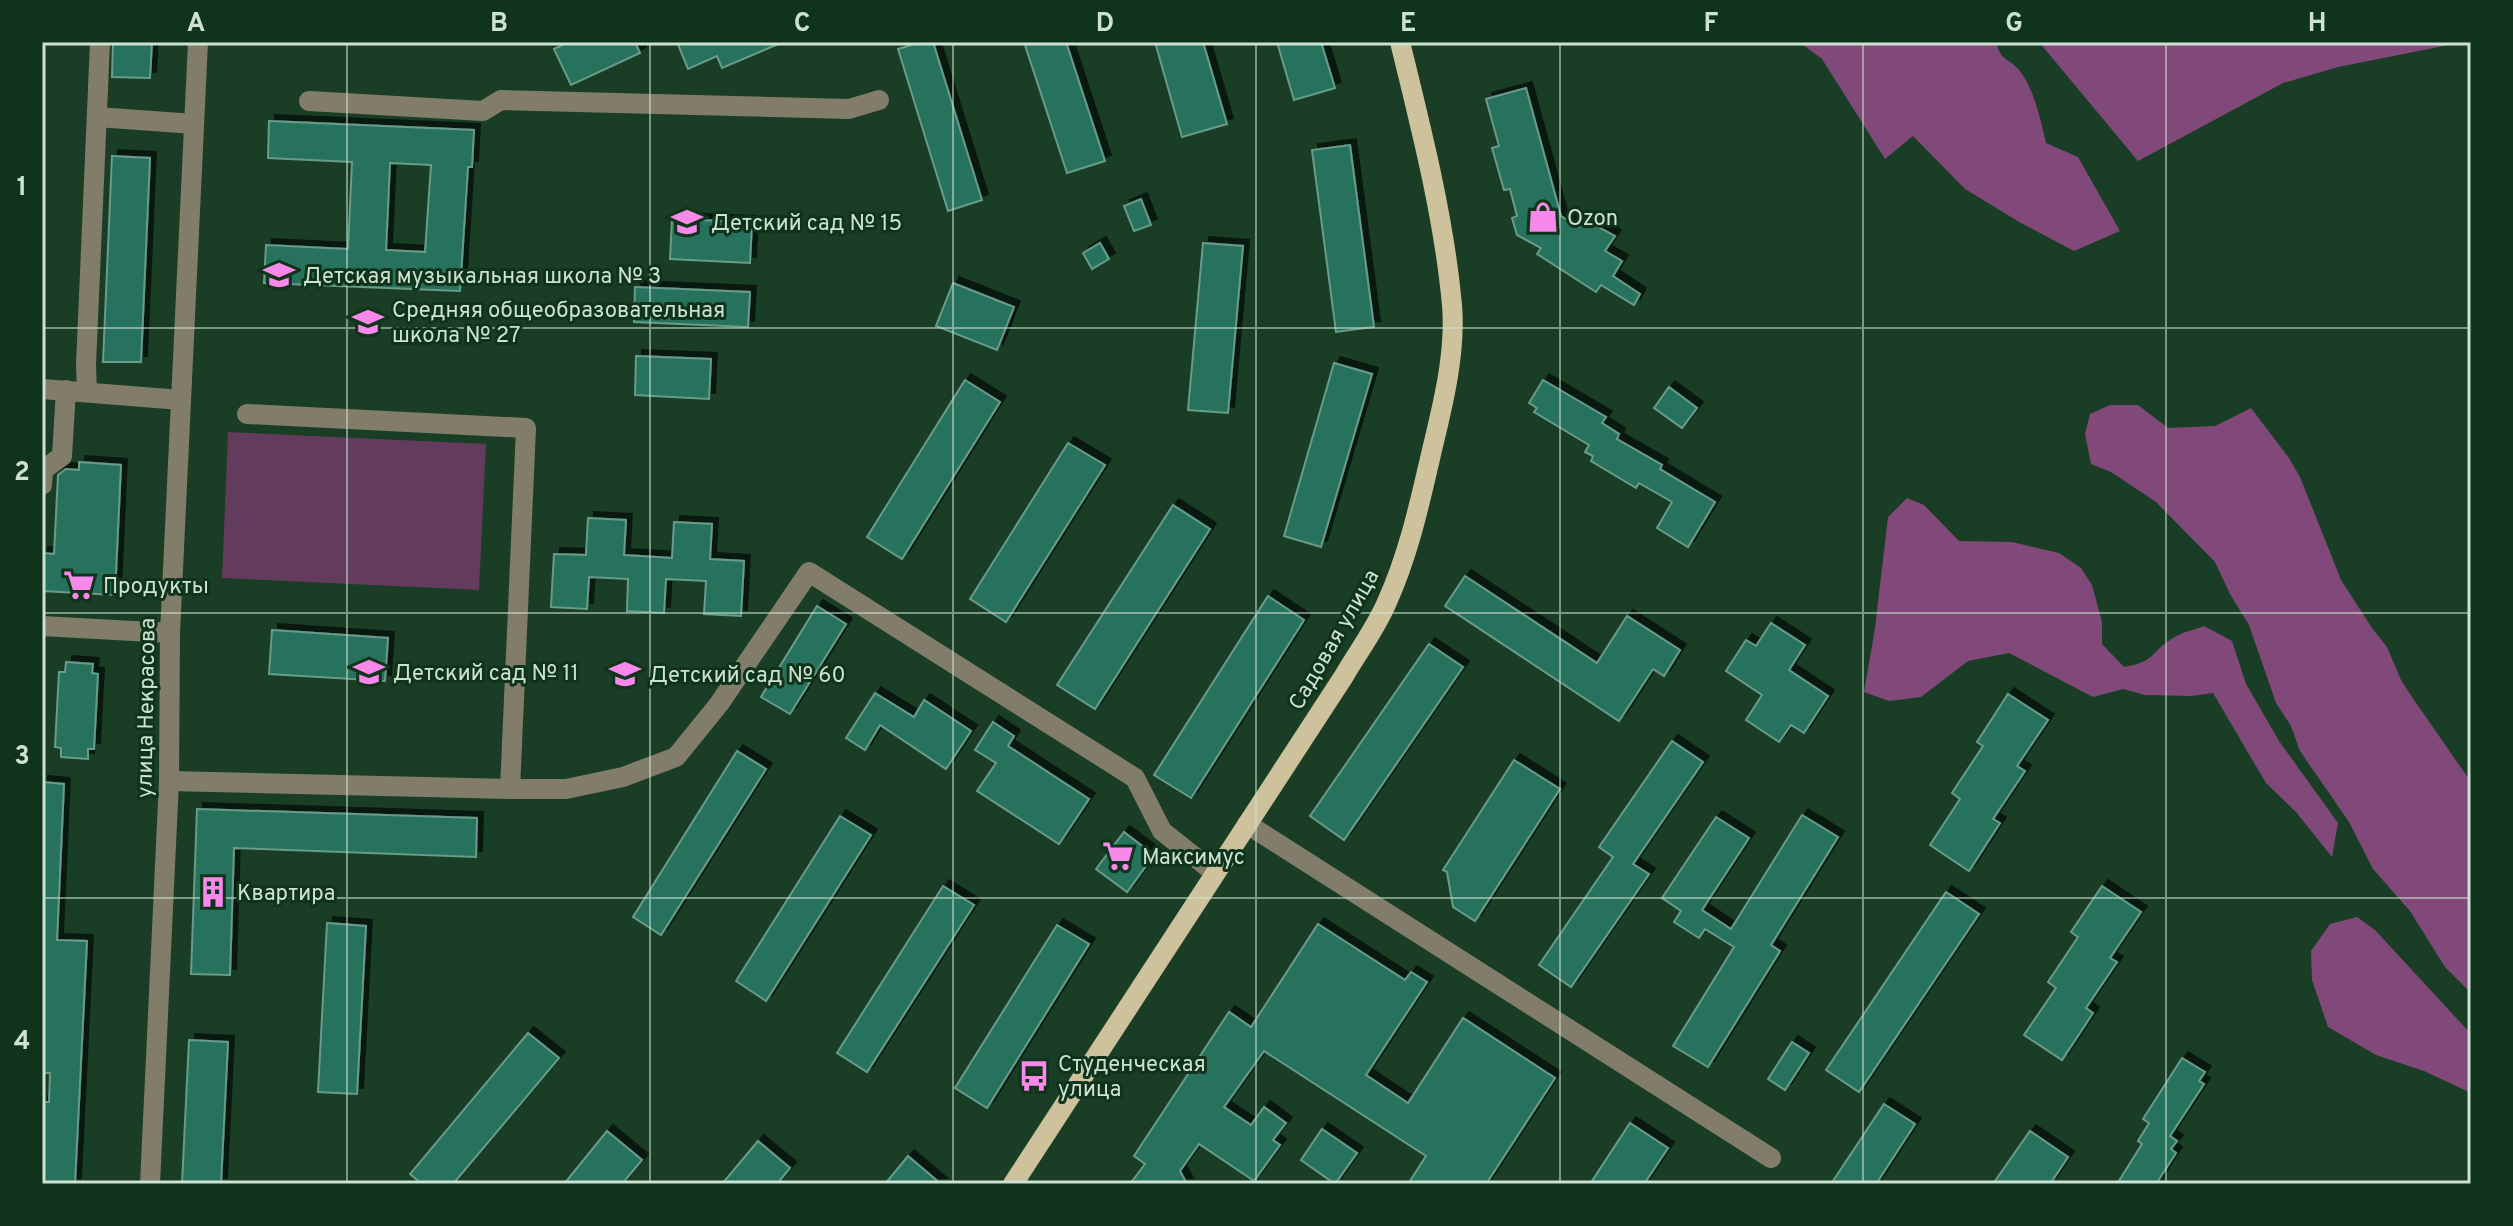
<svg xmlns="http://www.w3.org/2000/svg" width="2513" height="1226" font-family="Overpass,sans-serif">
  <defs>
    <filter id="shadow"><feDropShadow dx="6" dy="-6" stdDeviation="0" flood-color="#0009"/></filter>
  </defs>
  <rect width="100%" height="100%" fill="#1a3e25"/>
  <polygon fill="#623b5d" points="228,432 486,444 479,590 222,578"/>
  <g fill="#81497a">
    <path d="M 1799,42 L 1996,42 C 2001,62 2008,57 2019,70 C 2034,88 2041,121 2046,143 L 2078,157 L 2120,231 L 2074,251 L 2021,223 L 1965,189 L 1913,136 L 1885,159 L 1822,59 Z"/>
    <polygon points="2039,42 2464,42 2338,67 2283,83 2138,161"/>
    <polygon points="2110,405 2138,405 2168,428 2215,426 2251,408 2289,458 2300,477 2341,580 2372,628 2387,647 2401,680 2412,697 2471,782 2471,993 2445,967 2410,911 2373,869 2349,822 2300,751 2291,726 2276,703 2249,625 2230,594 2215,562 2156,502 2111,472 2091,464 2085,434 2090,414"/>
    <path d="M 1907,498 L 1924,505 L 1959,541 L 2012,542 L 2059,553 L 2081,568 L 2092,585 L 2102,622 L 2102,644 L 2124,667 C 2157,661 2149,653 2173,638 C 2182,632 2194,630 2204,626 L 2232,641 L 2246,684 L 2279,741 L 2338,823 L 2332,857 L 2296,812 L 2266,783 L 2213,693 L 2191,696 L 2145,695 L 2123,689 L 2093,697 L 2009,653 L 1968,661 L 1921,697 L 1889,701 L 1864,692 L 1875,628 L 1888,517 Z"/>
    <polygon points="2357,917 2375,930 2471,1034 2471,1093 2424,1071 2376,1055 2328,1027 2312,980 2311,951 2330,924"/>
  </g>
  <g fill="#25725d" stroke="#689b8a" stroke-width="2" fill-rule="evenodd" filter="url(#shadow)">
    <polygon points="113,42 152,42 150,78 112,77"/>
    <polygon points="568,42 635,42 640,53 571,85 554,49"/>
    <polygon points="677,42 783,42 722,68 717,56 688,69"/>
    <polygon points="921,42 933,42 982,200 948,211 898,49"/>
    <polygon points="1024,42 1066,42 1105,161 1067,173"/>
    <polygon points="1155,42 1203,42 1227,124 1182,137"/>
    <polygon points="1277,42 1321,42 1335,88 1294,100"/>
    <polygon points="1526,88 1561,216 1579,227 1584,219 1615,236 1605,251 1622,261 1613,276 1640,294 1634,305 1601,285 1596,292 1537,254 1541,248 1517,235 1512,218 1517,216 1510,189 1504,190 1492,148 1499,146 1486,99"/>
    <path d="M 269,121 L 474,130 L 472,167 L 468,167 L 460,291 L 264,283 L 266,245 L 348,249 L 352,162 L 268,158 ZM 390,163 L 431,165 L 425,252 L 386,250 Z"/>
    <polygon points="1350,145 1374,327 1336,332 1312,150"/>
    <polygon points="112,156 150,158 141,362 103,362"/>
    <polygon points="1141,199 1151,225 1134,231 1124,206"/>
    <polygon points="672,219 752,222 750,263 670,259"/>
    <polygon points="1100,243 1109,259 1092,269 1083,253"/>
    <polygon points="1203,243 1243,246 1228,413 1188,410"/>
    <polygon points="953,283 1014,307 997,350 936,326"/>
    <polygon points="635,287 750,292 748,327 634,322"/>
    <polygon points="636,356 711,359 709,399 635,395"/>
    <polygon points="1334,363 1372,374 1321,547 1284,536"/>
    <polygon points="965,380 1000,402 902,559 867,537"/>
    <polygon points="1543,380 1606,417 1602,423 1619,434 1617,439 1662,465 1660,469 1715,502 1688,547 1657,528 1672,502 1639,483 1636,488 1591,461 1593,456 1585,452 1589,445 1534,412 1537,408 1529,403"/>
    <polygon points="1669,387 1697,408 1682,428 1654,408"/>
    <polygon points="1068,443 1105,465 1006,622 970,599"/>
    <polygon points="79,462 121,465 115,595 42,591 42,553 54,554 58,475 66,469 79,470"/>
    <polygon points="1173,505 1210,529 1095,709 1057,685"/>
    <polygon points="588,518 626,520 624,555 672,558 674,522 712,524 710,559 744,561 741,616 704,614 706,581 666,579 664,613 627,611 628,579 589,577 587,609 551,607 554,554 586,555"/>
    <polygon points="1465,576 1597,663 1627,616 1680,650 1664,676 1653,669 1619,721 1445,606"/>
    <polygon points="1268,596 1304,620 1191,798 1154,775"/>
    <polygon points="817,606 846,624 790,714 761,697"/>
    <polygon points="1771,623 1805,645 1789,670 1828,696 1804,733 1791,725 1779,742 1746,720 1762,695 1726,671 1746,640 1756,646"/>
    <polygon points="272,630 388,638 385,681 269,674"/>
    <polygon points="1429,644 1463,667 1344,840 1310,816"/>
    <polygon points="66,662 93,664 92,673 98,674 94,749 88,749 88,759 61,757 61,748 55,747 59,672 65,672"/>
    <polygon points="875,693 914,717 924,700 971,731 946,769 880,725 865,750 846,738"/>
    <polygon points="2008,694 2048,720 2017,766 2025,771 1993,819 2000,823 1969,871 1930,845 1960,799 1952,793 1983,746 1977,742"/>
    <polygon points="993,722 1014,736 1008,746 1089,799 1059,844 977,791 996,763 975,750"/>
    <polygon points="1672,741 1703,762 1633,864 1649,874 1571,987 1539,965 1613,857 1599,847"/>
    <polygon points="737,751 766,769 661,935 633,917"/>
    <polygon points="1514,760 1560,789 1475,921 1453,907 1447,872 1443,870"/>
    <polygon points="42,782 64,784 57,940 87,941 75,1184 42,1184 42,1102 49,1102 50,1073 42,1073"/>
    <polygon points="197,809 477,818 476,857 234,848 230,975 191,974"/>
    <polygon points="1802,815 1838,837 1771,945 1780,951 1708,1067 1673,1046 1734,947 1705,929 1699,938 1674,922 1681,911 1662,898 1716,817 1749,838 1702,910 1731,929"/>
    <polygon points="840,816 871,835 766,1001 736,981"/>
    <polygon points="1124,832 1154,855 1127,892 1096,869"/>
    <polygon points="943,886 974,905 867,1072 837,1053"/>
    <polygon points="2102,886 2141,912 2110,958 2117,962 2086,1008 2093,1013 2062,1060 2024,1035 2056,988 2048,982 2078,937 2071,932"/>
    <polygon points="1946,892 1979,914 1859,1092 1826,1070"/>
    <polygon points="327,923 366,926 357,1094 318,1092"/>
    <polygon points="1318,924 1405,980 1411,972 1427,982 1366,1075 1408,1103 1463,1018 1555,1078 1486,1184 1408,1184 1426,1156 1264,1051 1224,1107 1251,1125 1264,1107 1286,1123 1273,1140 1280,1145 1254,1181 1199,1144 1180,1171 1187,1184 1130,1184 1145,1164 1134,1156 1229,1012 1251,1027"/>
    <polygon points="1057,925 1089,944 987,1108 955,1088"/>
    <polygon points="528,1033 559,1058 453,1184 422,1184 410,1174"/>
    <polygon points="189,1040 228,1042 221,1184 182,1184"/>
    <polygon points="1792,1042 1809,1053 1785,1090 1768,1079"/>
    <polygon points="2182,1058 2205,1072 2199,1081 2204,1084 2170,1136 2177,1141 2171,1149 2176,1153 2156,1184 2117,1184 2142,1144 2138,1141 2149,1123 2143,1119"/>
    <polygon points="1884,1104 1915,1124 1876,1184 1831,1184"/>
    <polygon points="1630,1123 1668,1148 1644,1184 1590,1184"/>
    <polygon points="1322,1129 1357,1153 1335,1184 1301,1160"/>
    <polygon points="607,1131 642,1160 622,1184 564,1184"/>
    <polygon points="2030,1131 2068,1157 2050,1184 1993,1184"/>
    <polygon points="758,1141 790,1168 777,1184 722,1184"/>
    <polygon points="908,1156 941,1184 885,1184"/>
  </g>
  <g fill="none" stroke-linecap="round" stroke-linejoin="round">
    <g stroke="#827c6a" stroke-width="20">
      <polyline points="309,101 483,111 501,100 849,109 879,100"/>
      <polyline points="97,117 194,124"/>
      <polyline points="42,389 181,400"/>
      <polyline points="87,392 86,365 100,42"/>
      <polyline points="247,414 526,428 510,789"/>
      <polyline points="42,485 43,470 62,456 66,390"/>
      <polyline points="42,626 170,633"/>
      <polyline points="169,781 510,789 566,789 623,777 676,757 719,704 809,572 1135,778 1162,831 1215,873"/>
      <polyline points="1247,824 1771,1158"/>
      <polyline points="150,1184 169,781 170,633 198,42"/>
    </g>
    <path stroke="#cec29d" stroke-width="20" d="M 1013,1184 L 1344,676 C 1358,652 1376,628 1387,602 C 1409,553 1420,502 1432,450 C 1443,404 1456,353 1452,305 C 1444,217 1421,128 1400,42"/>
  </g>
  <path fill="none" stroke="#cde2d2" stroke-width="2" stroke-opacity="0.55" d="M 347,42 L 347,1184M 650,42 L 650,1184M 953,42 L 953,1184M 1256,42 L 1256,1184M 1560,42 L 1560,1184M 1863,42 L 1863,1184M 2166,42 L 2166,1184M 42,328 L 2471,328M 42,613 L 2471,613M 42,898 L 2471,898"/>
  <defs>
    <symbol id="shop-bare" viewBox="-9 -9 18 18"><path d="M-5-2.5h2.3a2.7 3.5 0 0 1 5.4 0H5L5.5 6h-11ZM-1.5-2.5h3a1.5 2.3 0 0 0-3 0Z" fill="#f888ea" stroke="#0f331b" stroke-width="2.5" paint-order="stroke"/></symbol>
    <symbol id="school-bare" viewBox="-9 -9 18 18"><path d="M0-5L7-2L0 1L-7-2ZM-4 1L0 2.5L4 1V4Q0 6-4 4Z" fill="#f888ea" stroke="#0f331b" stroke-width="2.5" paint-order="stroke"/></symbol>
    <symbol id="supermarket-bare" viewBox="-9 -9 18 18"><path d="M-6-5.5h2.5l.6 2H6L4.5 2H-2.5L-4.4-4H-6ZM-1.5 3.2a1.3 1.3 0 1 0 .1 0ZM3 3.2a1.3 1.3 0 1 0 .1 0Z" fill="#f888ea" stroke="#0f331b" stroke-width="2.5" paint-order="stroke"/></symbol>
    <symbol id="building-bare" viewBox="-9 -9 18 18"><path d="M-4-6H4V6H1V3H-1V6H-4ZM-2.5-4.3h1.7v1.8h-1.7ZM.8-4.3h1.7v1.8H.8ZM-2.5-1h1.7V.8h-1.7ZM.8-1h1.7V.8H.8Z" fill="#f888ea" stroke="#0f331b" stroke-width="2.5" paint-order="stroke"/></symbol>
    <symbol id="bus-bare" viewBox="-9 -9 18 18"><path d="M-5-6H5V4H4V6H2V4H-2V6H-4V4H-5ZM-3.5-4V0h7V-4ZM-3.5 1.2v1.5H-2V1.2ZM2 1.2v1.5H3.5V1.2Z" fill="#f888ea" stroke="#0f331b" stroke-width="2.5" paint-order="stroke"/></symbol>
  </defs>
  <g fill-rule="evenodd">
    <use href="#shop-bare" x="1521" y="195" width="44" height="44"/>
    <use href="#school-bare" x="665" y="200" width="44" height="44"/>
    <use href="#school-bare" x="257" y="253" width="44" height="44"/>
    <use href="#school-bare" x="346" y="300" width="44" height="44"/>
    <use href="#supermarket-bare" x="57" y="563" width="44" height="44"/>
    <use href="#school-bare" x="347" y="650" width="44" height="44"/>
    <use href="#school-bare" x="603" y="652" width="44" height="44"/>
    <use href="#supermarket-bare" x="1096" y="834" width="44" height="44"/>
    <use href="#building-bare" x="191" y="870" width="44" height="44"/>
    <use href="#bus-bare" x="1012" y="1054" width="44" height="44"/>
  </g>
  <g text-anchor="middle" stroke-width="6" stroke-linejoin="round" paint-order="stroke">
    <g font-size="22" fill="#cde2d2" stroke="#0f331b" text-anchor="start">
      <text x="1567" y="225">Ozon</text>
      <text x="711" y="230">Детский сад № 15</text>
      <text x="303" y="283">Детская музыкальная школа № 3</text>
      <text x="392" y="317">Средняя общеобразовательная<tspan x="392" dy="25">школа № 27</tspan></text>
      <text x="103" y="593">Продукты</text>
      <text x="393" y="680">Детский сад № 11</text>
      <text x="649" y="682">Детский сад № 60</text>
      <text x="1142" y="864">Максимус</text>
      <text x="237" y="900">Квартира</text>
      <text x="1058" y="1071">Студенческая<tspan x="1058" dy="25">улица</tspan></text>
    </g>
    <g font-size="22" fill="#cde2d2" stroke="#0f331b">
      <text transform="translate(1333 639) rotate(-60)" y="8">Садовая улица</text>
      <text transform="translate(145 708) rotate(-89)" y="8">улица Некрасова</text>
    </g>
  </g>
  <rect width="2513" height="1226" fill="none" stroke="#0f331b" stroke-width="88"/>
  <rect x="44" y="44" width="2425" height="1138" fill="none" stroke="#cde2d2" stroke-width="3"/>
  <g font-size="26" text-anchor="middle" font-weight="bold" fill="#cde2d2">
    <text x="196" y="31">A</text>
    <text x="499" y="31">B</text>
    <text x="802" y="31">C</text>
    <text x="1105" y="31">D</text>
    <text x="1408" y="31">E</text>
    <text x="1711" y="31">F</text>
    <text x="2014" y="31">G</text>
    <text x="2317" y="31">H</text>
    <text x="22" y="195">1</text>
    <text x="22" y="480">2</text>
    <text x="22" y="764">3</text>
    <text x="22" y="1049">4</text>
  </g>
</svg>
